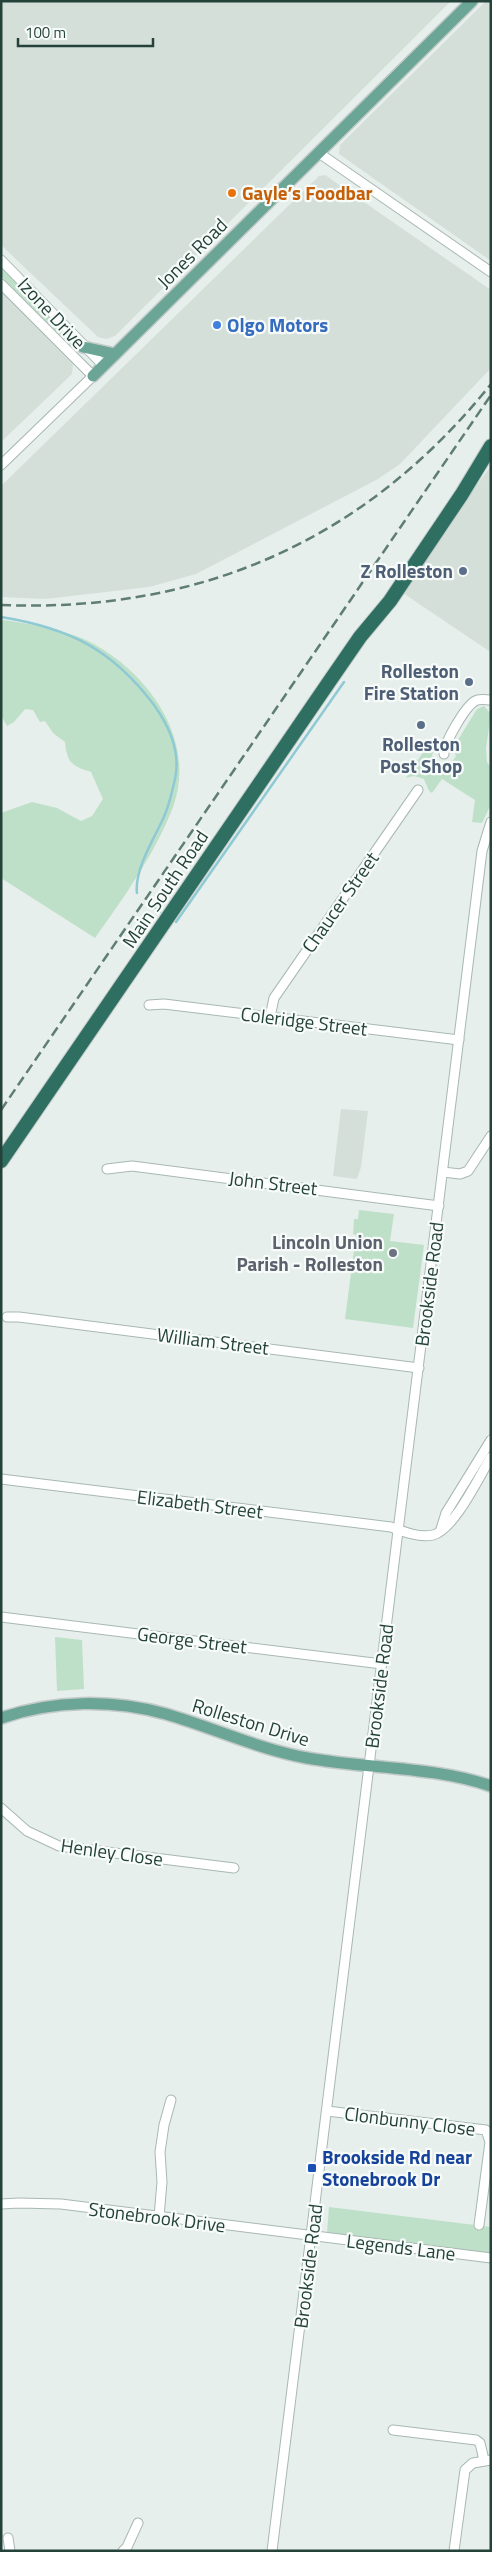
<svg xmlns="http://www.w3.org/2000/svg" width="492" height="2552" font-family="'Titillium Web',sans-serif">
  <rect width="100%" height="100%" fill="#e6efeb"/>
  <g fill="#d4dfda">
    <polygon points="1,1 451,1 115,336 106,339 98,337 1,245"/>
    <polygon points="486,1 491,1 491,261 339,154 340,145"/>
    <polygon points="325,175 491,290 491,368 400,464 378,479 196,574 149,587 45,599 1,597 1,486 319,176"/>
    <polygon points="1,291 73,363 72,374 1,442"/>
    <polygon points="491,466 491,640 489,651 400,591"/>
    <polygon points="341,1109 368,1111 361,1167 357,1179 333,1176"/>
  </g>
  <g fill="#bfe0c8">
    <polygon points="1,266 68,338 78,349 76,351 1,276"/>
    <path d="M 1,620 C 19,621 71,632 86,640 C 146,669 198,739 173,807 C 155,854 124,897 95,938 L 1,878 L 1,813 L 32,802 L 57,808 L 81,821 L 92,816 L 103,799 L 91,772 C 72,766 67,763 65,742 L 53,733 L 45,721 L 40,722 L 33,710 L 25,709 L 14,722 L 7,726 L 2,717 Z"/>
    <path d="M 484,706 L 491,714 L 486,748 L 487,762 L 491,768 L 491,804 L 482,823 L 472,822 L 475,800 L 442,779 L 432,793 L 429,791 L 424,779 L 414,776 L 406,778 L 428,745 L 434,750 L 432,755 C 437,770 449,768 456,756 L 453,748 L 477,709 Z"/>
    <polygon points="359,1210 394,1214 390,1241 424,1245 413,1328 345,1319 356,1235 353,1234 354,1219 358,1219"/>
    <polygon points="55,1637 82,1640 84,1689 57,1691"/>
    <polygon points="329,2207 491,2227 491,2255 327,2233"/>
  </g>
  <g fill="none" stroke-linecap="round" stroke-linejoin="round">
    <g stroke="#8ec9d4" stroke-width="2.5">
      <path d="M 1,617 C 69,628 112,649 154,705 C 169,726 181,752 175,779 C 172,792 169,807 163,819 C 154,838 134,871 137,893"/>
      <polyline points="150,903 160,912"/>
      <polyline points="176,922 344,682"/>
    </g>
    <defs>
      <g id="minor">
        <polyline points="319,153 491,272"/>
        <polyline points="1,260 103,365"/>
        <polyline points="1,284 93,376 1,465"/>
        <path d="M 444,754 C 444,743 465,707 475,701 C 480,698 486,700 491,700"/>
        <polyline points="149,1005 164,1004 459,1040"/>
        <polyline points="270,1017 274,998 418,790"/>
        <polyline points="107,1169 132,1166 439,1206"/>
        <polyline points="443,1172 460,1174 468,1171 491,1136"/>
        <polyline points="7,1317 19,1317 419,1368"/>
        <path d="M 1,1479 L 391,1527 C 404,1532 420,1538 433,1535 C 454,1530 480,1475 491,1457"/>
        <polyline points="441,1529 446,1513 491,1440"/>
        <polyline points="1,1617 382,1664"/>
        <polyline points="1,1808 27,1831 59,1846 234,1868"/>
        <polyline points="327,2111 486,2130 490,2142 479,2225"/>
        <polyline points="1,2204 19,2203 61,2204 491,2258"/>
        <polyline points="159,2217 162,2182 160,2152 164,2125 171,2100"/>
        <polyline points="393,2430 476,2440 480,2443 484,2460"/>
        <polyline points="8,2538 10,2551"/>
        <polyline points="123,2551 127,2547 138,2523"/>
        <polyline points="272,2551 482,851 491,822"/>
        <polyline points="454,2551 465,2470 473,2463 491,2460"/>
      </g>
      <g id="major">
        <polyline points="83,347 115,354"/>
        <polyline points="93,376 472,1"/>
        <path d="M 1,1718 C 54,1700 112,1699 166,1714 C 214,1728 258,1749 307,1758 C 368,1769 432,1766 491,1786"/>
      </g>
      <polyline id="highway" points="1,1161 329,682 360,637 390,601 462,494 491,446"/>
    </defs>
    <use href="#minor" stroke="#a8b8b2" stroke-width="11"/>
    <use href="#major" stroke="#c2cac8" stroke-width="14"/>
    <use href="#highway" stroke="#c2cac8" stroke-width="16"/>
    <use href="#minor" stroke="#fff" stroke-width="9"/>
    <use href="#major" stroke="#6aa596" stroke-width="11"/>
    <use href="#highway" stroke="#2f6f62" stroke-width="14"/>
    <g stroke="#5f7d75" stroke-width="2.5" stroke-dasharray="10 5" stroke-linecap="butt">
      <path d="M 1,605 C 201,613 366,540 491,384"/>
      <polyline points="1,1110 491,395"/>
    </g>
  </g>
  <circle fill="#e8710a" stroke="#f7fbf9" stroke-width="2" cx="232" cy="193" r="5"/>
  <circle fill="#3f7fe0" stroke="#f7fbf9" stroke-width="2" cx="217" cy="325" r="5"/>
  <g fill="#5c6f8a" stroke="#f7fbf9" stroke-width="2">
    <circle cx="463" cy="571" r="5"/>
    <circle cx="469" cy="682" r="5"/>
    <circle cx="421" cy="725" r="5"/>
  </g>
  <circle fill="#6b7280" stroke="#f7fbf9" stroke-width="2" cx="393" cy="1253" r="5"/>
  <rect fill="#1a4fb4" stroke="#f7fbf9" stroke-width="2" x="307" y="2163" width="10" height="10" rx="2.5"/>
  <g text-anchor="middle" stroke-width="4.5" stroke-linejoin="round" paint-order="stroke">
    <g font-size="19" font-weight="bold" fill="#c56008" stroke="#f7fbf9" text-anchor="start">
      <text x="242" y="200">Gayle’s Foodbar</text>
    </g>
    <g font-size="19" fill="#24423a" stroke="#f7fbf9">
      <text transform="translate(192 253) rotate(-45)" y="7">Jones Road</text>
      <text transform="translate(52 313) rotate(47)" y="7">Izone Drive</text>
      <text transform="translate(165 889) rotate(-56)" y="7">Main South Road</text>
      <text transform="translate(340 902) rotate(-55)" y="7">Chaucer Street</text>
      <text transform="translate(304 1021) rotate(7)" y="7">Coleridge Street</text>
      <text transform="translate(273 1183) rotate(7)" y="7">John Street</text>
      <text transform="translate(429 1284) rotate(-83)" y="7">Brookside Road</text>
      <text transform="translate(213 1341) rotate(7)" y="7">William Street</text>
      <text transform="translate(200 1504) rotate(7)" y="7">Elizabeth Street</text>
      <text transform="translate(192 1640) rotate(7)" y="7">George Street</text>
      <text transform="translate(379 1686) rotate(-83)" y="7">Brookside Road</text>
      <text transform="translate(251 1722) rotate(17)" y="7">Rolleston Drive</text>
      <text transform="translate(112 1852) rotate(8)" y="7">Henley Close</text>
      <text transform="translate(410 2121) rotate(7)" y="7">Clonbunny Close</text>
      <text transform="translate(157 2217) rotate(7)" y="7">Stonebrook Drive</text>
      <text transform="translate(401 2247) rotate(7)" y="7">Legends Lane</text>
      <text transform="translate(308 2266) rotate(-83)" y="7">Brookside Road</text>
    </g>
    <g font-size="19" font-weight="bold" fill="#366cbe" stroke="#f7fbf9" text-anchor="start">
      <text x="227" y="332">Olgo Motors</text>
    </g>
    <g font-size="19" font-weight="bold" fill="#4e5e75" stroke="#f7fbf9" text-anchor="end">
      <text x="453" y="578">Z Rolleston</text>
      <text x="459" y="678">Rolleston<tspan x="459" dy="22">Fire Station</tspan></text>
      <text x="421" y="751" text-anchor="middle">Rolleston<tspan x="421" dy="22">Post Shop</tspan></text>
    </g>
    <g font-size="19" font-weight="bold" fill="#5b616d" stroke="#f7fbf9" text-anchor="end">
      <text x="383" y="1249">Lincoln Union<tspan x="383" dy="22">Parish - Rolleston</tspan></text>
    </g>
    <g font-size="19" font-weight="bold" fill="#164399" stroke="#f7fbf9" text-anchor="start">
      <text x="322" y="2164">Brookside Rd near<tspan x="322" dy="22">Stonebrook Dr</tspan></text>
    </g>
  </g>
  <rect width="492" height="2552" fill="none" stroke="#24423a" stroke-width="5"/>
  <path d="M18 38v8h135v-8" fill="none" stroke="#24423a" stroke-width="2.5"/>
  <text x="25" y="38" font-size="15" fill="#24423a" stroke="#f7fbf9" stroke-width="4" paint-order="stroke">100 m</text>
</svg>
